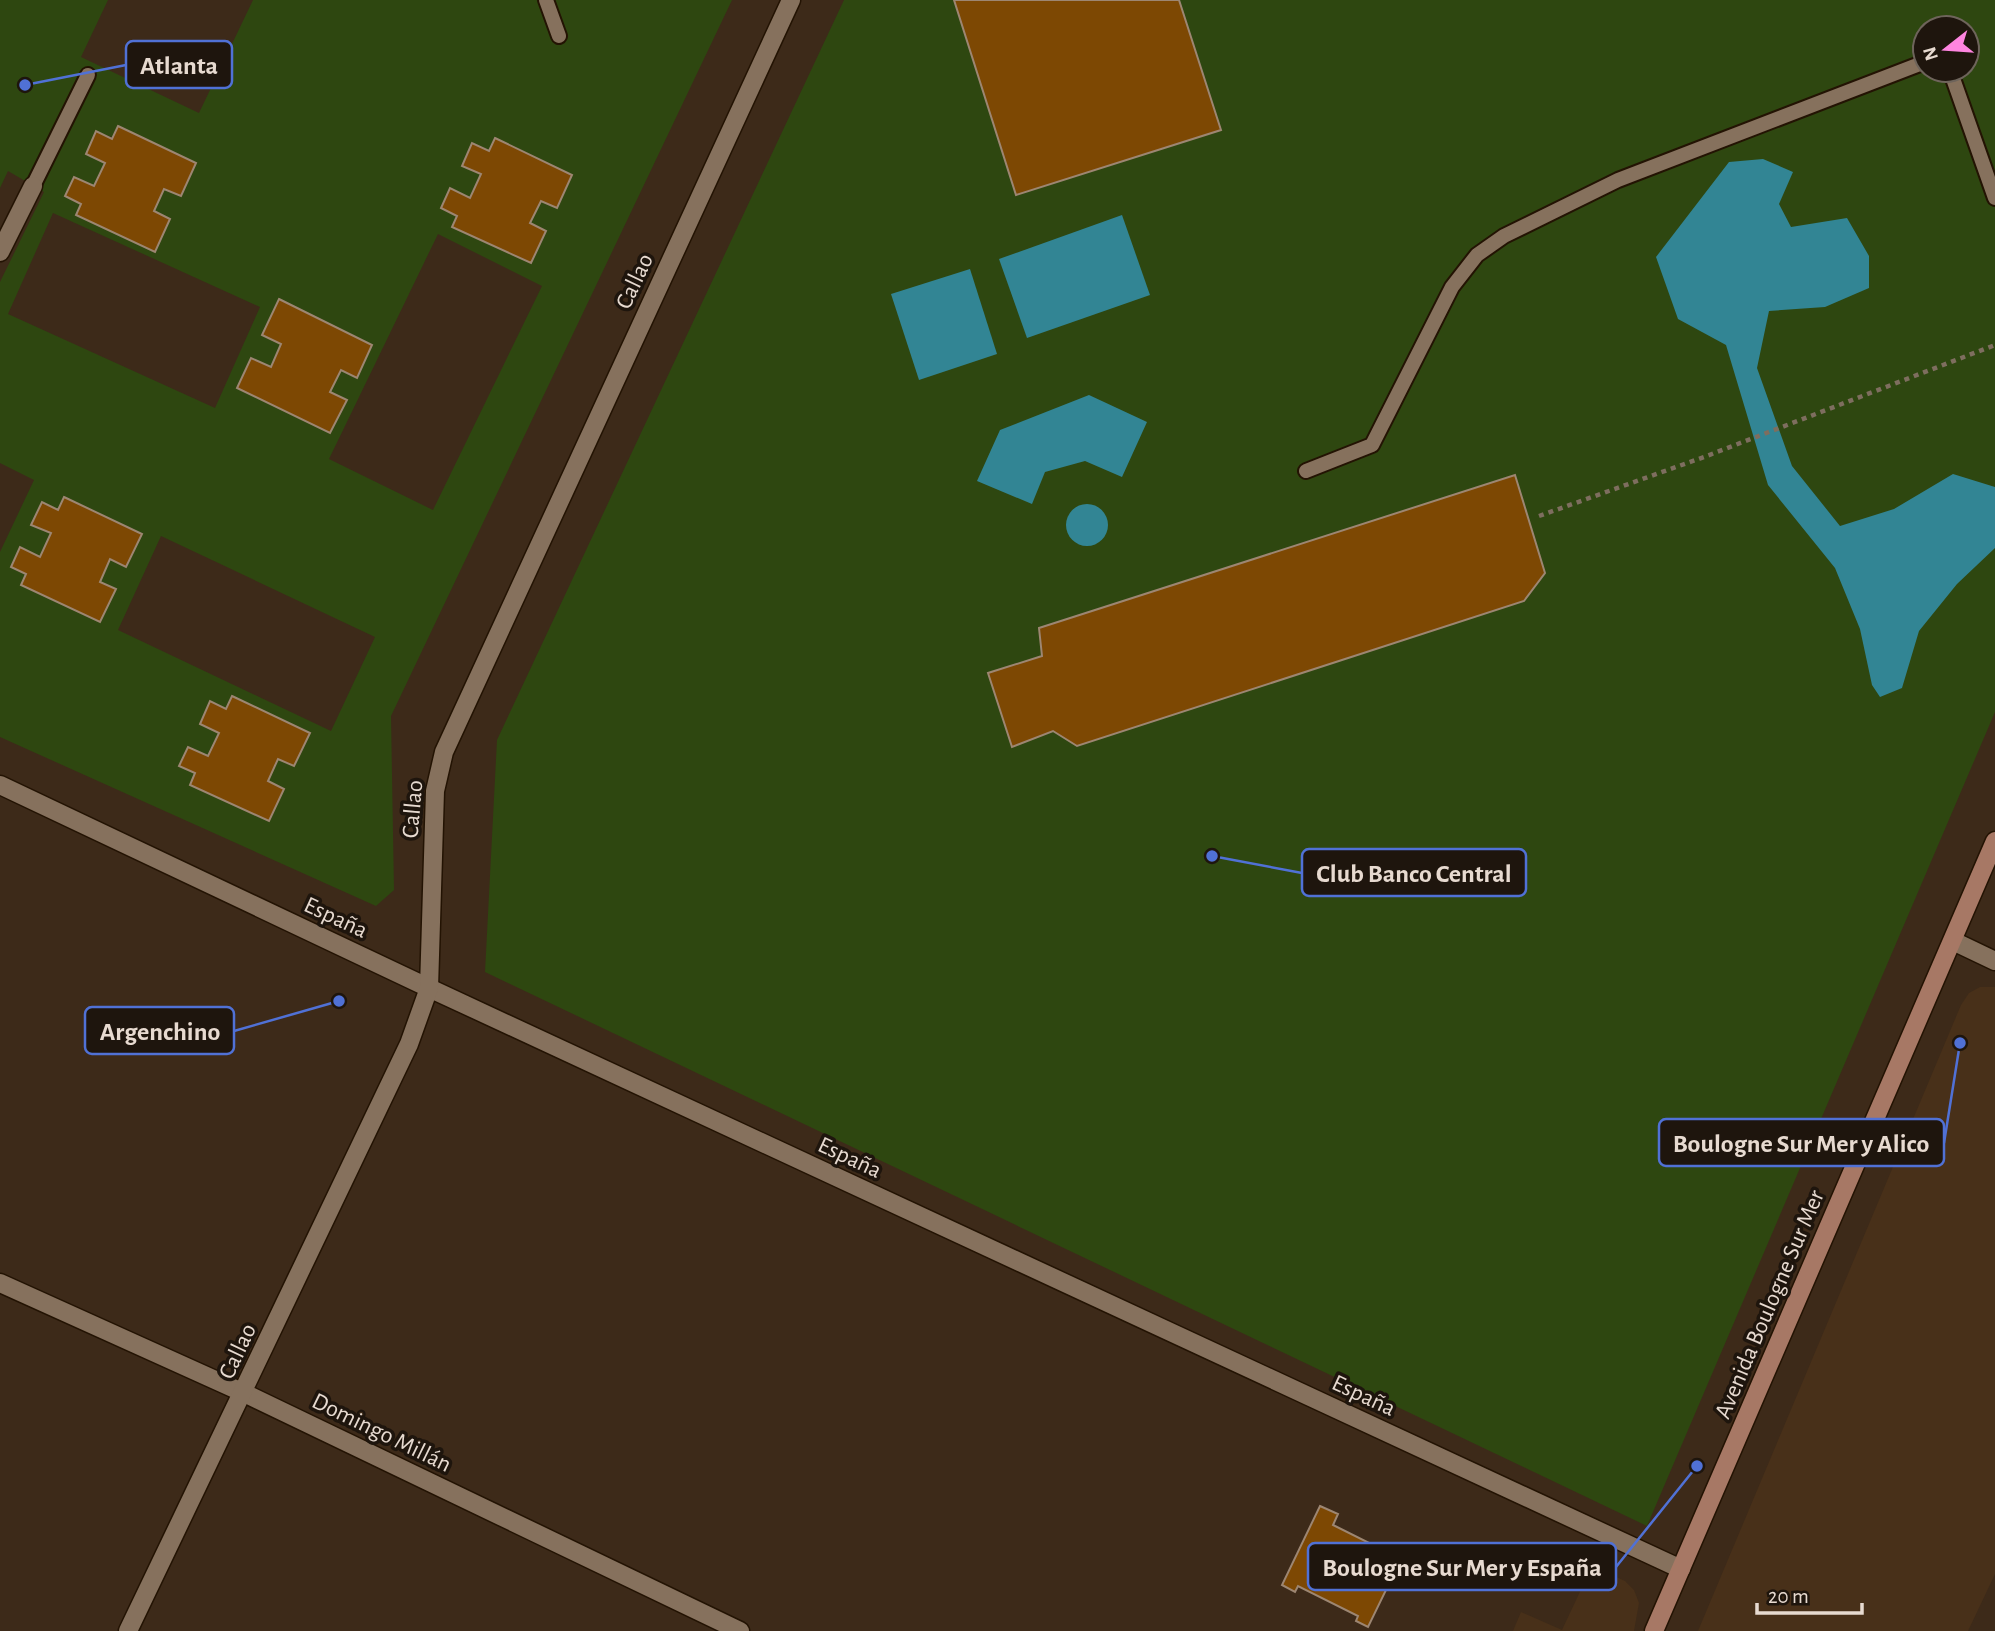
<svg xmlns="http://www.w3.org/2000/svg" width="1995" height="1631" font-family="'Alegreya Sans',sans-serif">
  <rect width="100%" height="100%" fill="#3d2a19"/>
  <g fill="#483019">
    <polygon points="1980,987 1995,987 1995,1574 1968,1631 1698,1631 1961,1005 1969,993"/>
    <polygon points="1592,1566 1625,1581 1634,1590 1639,1603 1634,1631 1513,1631 1521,1612 1562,1630"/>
  </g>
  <g fill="#2e4710" fill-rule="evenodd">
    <path d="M 0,0 L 108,0 L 81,57 L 199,113 L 253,0 L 732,0 L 391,716 L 394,890 L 376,906 L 0,737 L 0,552 L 34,480 L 0,463 L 0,282 L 44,192 L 8,171 L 0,188 ZM 96,132 L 196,163 L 181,196 L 164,189 L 154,211 L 76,215 L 81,204 L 65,196 L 74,177 L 94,186 L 105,163 L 86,154 ZM 495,138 L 572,175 L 557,208 L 541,201 L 530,223 L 546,231 L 531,263 L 452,226 L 457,216 L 450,189 L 470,198 L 481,174 L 462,166 L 489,151 ZM 53,213 L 260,307 L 215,408 L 8,314 ZM 438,234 L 542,286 L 433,510 L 329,459 ZM 279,299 L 372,345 L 357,377 L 341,370 L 330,392 L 346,401 L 330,433 L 237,388 L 251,358 L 271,367 L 281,344 L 262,334 ZM 64,497 L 142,534 L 126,567 L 110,559 L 100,582 L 116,590 L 100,622 L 22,585 L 26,574 L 11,566 L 20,547 L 40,557 L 51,533 L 32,524 L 42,503 L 58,510 ZM 161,536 L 375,637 L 331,731 L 118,630 ZM 210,701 L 226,709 L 310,733 L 294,766 L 278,759 L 268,781 L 283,789 L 268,821 L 190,785 L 195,773 L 179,766 L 188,747 L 208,756 L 219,733 L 200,723 Z"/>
    <path d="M 844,0 L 1995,0 L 1995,712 L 1647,1526 L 485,972 L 497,740 ZM 1925,28 L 1967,28 L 1967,70 L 1925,70 Z"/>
  </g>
  <g fill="#328594">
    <polygon points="1763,159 1793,172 1779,204 1791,227 1847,218 1869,256 1869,288 1825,307 1769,311 1757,368 1792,466 1840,526 1894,509 1953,474 1995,487 1995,548 1957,584 1919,631 1902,688 1880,697 1872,685 1860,629 1835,568 1768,485 1726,345 1678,319 1656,257 1729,162"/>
    <polygon points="1122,215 1150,295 1027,338 999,259"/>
    <polygon points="970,269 997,354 919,380 891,294"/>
    <polygon points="1089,395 1147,422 1122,477 1085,461 1045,472 1032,504 977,481 1000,430"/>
    <circle cx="1087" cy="525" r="21"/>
  </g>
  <g fill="#7d4803" stroke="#9d8672" stroke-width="2">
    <polygon points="954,0 1179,0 1221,130 1016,195"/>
    <polygon points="118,126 196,163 181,196 164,189 154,211 170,219 155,252 76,215 81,204 65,196 74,177 94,186 105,163 86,154 96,131 112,139"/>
    <polygon points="495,138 572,175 557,208 541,201 530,223 546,231 531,263 452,227 457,216 441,208 450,188 470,198 481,174 462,166 472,143 489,151"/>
    <polygon points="279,299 372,345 357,378 341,370 330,392 347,400 330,433 237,388 251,358 271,367 281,344 262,335"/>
    <polygon points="1515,475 1545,573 1524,601 1077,746 1053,731 1012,747 988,673 1042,656 1039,628"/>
    <polygon points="64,497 142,534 126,567 110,559 100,582 116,589 100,622 21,585 26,574 11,567 20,547 40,557 51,533 31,525 42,502 58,510"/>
    <polygon points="232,696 310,733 294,766 278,759 268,781 284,789 269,821 190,785 195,773 179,766 188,747 208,756 219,733 200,724 210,701 226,709"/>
    <polygon points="1320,1506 1338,1514 1333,1525 1387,1552 1390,1546 1404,1553 1368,1627 1356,1621 1358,1616 1298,1586 1295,1592 1282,1585"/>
  </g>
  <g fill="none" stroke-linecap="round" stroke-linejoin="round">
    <defs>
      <g id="lane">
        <polyline points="546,0 559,36"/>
        <polyline points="1950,70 1995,198"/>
        <polyline points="33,186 88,75"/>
        <polyline points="1306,471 1372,445 1452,287 1477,255 1504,236 1618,180 1925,62"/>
      </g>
      <g id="street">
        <polyline points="0,252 33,186"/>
        <polyline points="0,785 429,988 1681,1569"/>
        <polyline points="1953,941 1995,961"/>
        <polyline points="0,1283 244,1393 740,1631"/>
        <polyline points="128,1631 409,1044 429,988 435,791 444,752 791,0"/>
      </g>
      <polyline id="secondary" points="1654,1631 1995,841"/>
    </defs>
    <use href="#lane" stroke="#231303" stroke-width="18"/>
    <use href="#street" stroke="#231303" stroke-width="21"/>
    <use href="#secondary" stroke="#231303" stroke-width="21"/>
    <polyline stroke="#7e6e5f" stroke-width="4.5" stroke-dasharray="5 5" stroke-linecap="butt" points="1539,516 1704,457 1995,345"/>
    <use href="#lane" stroke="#86715d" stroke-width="14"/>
    <use href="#street" stroke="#86715d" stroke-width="18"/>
    <use href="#secondary" stroke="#a77865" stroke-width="18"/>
  </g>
  <g text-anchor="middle" stroke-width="7" stroke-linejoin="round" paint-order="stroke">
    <g font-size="24" fill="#e7dad0" stroke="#1e150d">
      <text transform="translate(634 281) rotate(-65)" y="8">Callao</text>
      <text transform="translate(412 809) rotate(-85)" y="8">Callao</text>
      <text transform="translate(336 917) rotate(25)" y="8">España</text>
      <text transform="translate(850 1157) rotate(25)" y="8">España</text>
      <text transform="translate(1769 1304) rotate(-67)" y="8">Avenida Boulogne Sur Mer</text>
      <text transform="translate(237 1351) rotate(-65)" y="8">Callao</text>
      <text transform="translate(1364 1395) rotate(25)" y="8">España</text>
      <text transform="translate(382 1432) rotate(26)" y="8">Domingo Millán</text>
    </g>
  </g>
  <path fill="none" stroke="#5071d6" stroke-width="2.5" d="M25 85L126 65M1212 856L1302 873M339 1001L234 1031M1960 1043L1944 1143M1697 1466L1616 1567"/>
  <g fill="#5071d6" stroke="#1e150d" stroke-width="2.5">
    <circle cx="25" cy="85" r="7"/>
    <circle cx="1212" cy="856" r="7"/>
    <circle cx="339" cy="1001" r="7"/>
    <circle cx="1960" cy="1043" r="7"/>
    <circle cx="1697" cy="1466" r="7"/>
  </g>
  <g fill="#1e150d" stroke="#5071d6" stroke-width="2.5">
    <rect x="126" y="41" width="106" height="47" rx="7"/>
    <rect x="1302" y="849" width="224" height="47" rx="7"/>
    <rect x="85" y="1007" width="149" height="47" rx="7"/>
    <rect x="1659" y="1119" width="285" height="47" rx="7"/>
    <rect x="1308" y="1543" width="308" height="47" rx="7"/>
  </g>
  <g font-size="26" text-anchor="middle" font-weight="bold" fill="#e7dad0">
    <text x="179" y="74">Atlanta</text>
    <text x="1414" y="882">Club Banco Central</text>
    <text x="160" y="1040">Argenchino</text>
    <text x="1801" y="1152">Boulogne Sur Mer y Alico</text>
    <text x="1462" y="1576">Boulogne Sur Mer y España</text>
  </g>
  <g transform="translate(1946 49) rotate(253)"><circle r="33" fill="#1e150d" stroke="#6e645b" stroke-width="2"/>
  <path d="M0-5L12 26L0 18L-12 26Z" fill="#fe85e0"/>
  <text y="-10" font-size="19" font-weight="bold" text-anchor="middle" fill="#e7dad0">N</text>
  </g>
  <path d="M1757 1603v10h105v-10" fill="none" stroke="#e7dad0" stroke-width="3.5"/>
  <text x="1768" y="1603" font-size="21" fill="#e7dad0" stroke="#1e150d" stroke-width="5" paint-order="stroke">20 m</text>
</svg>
